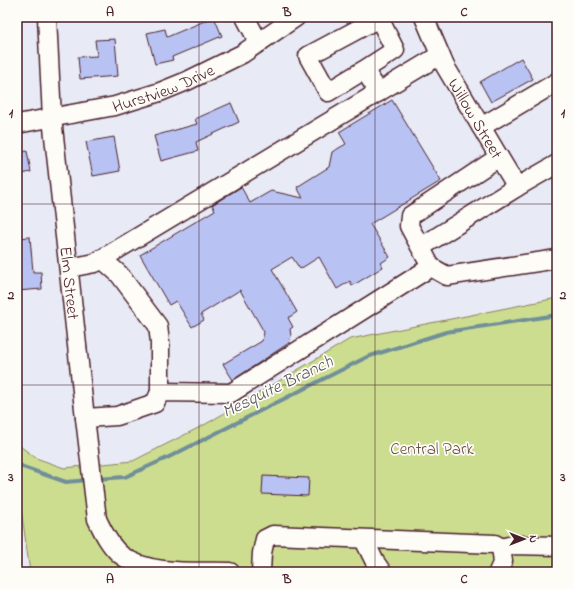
<svg xmlns="http://www.w3.org/2000/svg" width="574" height="589" font-family="'Indie Flower',sans-serif">
  <rect width="100%" height="100%" fill="#e8ebf6"/>
  <filter id="ink" filterUnits="userSpaceOnUse"><feTurbulence type="fractalNoise" baseFrequency=".025" numOctaves="2"/><feDisplacementMap in="SourceGraphic" scale="8" xChannelSelector="R" yChannelSelector="G"/><feConvolveMatrix kernelMatrix="1 2 1 2 8 2 1 2 1" color-interpolation-filters="sRGB"/></filter>
  <g filter="url(#ink)">
    <polygon fill="#cddd90" stroke="#8c7e5e" points="557,298 557,572 30,572 17,480 17,444 36,458 64,468 133,461 206,424 350,339"/>
    <g fill="none" stroke-linecap="round" stroke-linejoin="round">
      <g stroke="#708f98" stroke-width="4">
        <polyline points="17,463 23,467 66,482 88,480"/>
        <polyline points="97,479 125,477 167,458 367,357 446,332 557,315"/>
      </g>
    </g>
    <g fill="#b8c3f4" stroke="#4a1f2b">
      <polygon points="214,17 222,36 172,57 173,60 155,64 147,33 165,29 167,37"/>
      <polygon points="115,39 118,76 80,79 78,57 97,56 95,40"/>
      <polygon points="521,58 533,79 491,102 480,82"/>
      <polygon points="392,100 441,181 370,224 390,257 381,263 383,267 352,286 350,281 337,289 319,257 300,269 292,257 272,269 297,312 288,318 293,327 290,329 291,336 289,343 233,380 223,364 262,341 264,332 240,290 201,314 204,320 192,327 176,301 169,305 140,255 215,210 212,205 241,187 250,203 271,191 303,198 297,187 329,167 332,152 346,144 339,132"/>
      <polygon points="231,103 239,122 196,142 198,151 161,161 154,136 197,124 195,119"/>
      <polygon points="114,137 120,171 93,176 86,142"/>
      <polygon points="27,151 31,172 17,175 17,153"/>
      <polygon points="30,237 33,272 41,272 42,289 17,291 17,238"/>
      <polygon points="263,476 309,478 308,496 262,494"/>
    </g>
    <g fill="none" stroke-linecap="round" stroke-linejoin="round">
      <defs>
        <g id="minor">
          <path id="s1" d="M 47,17 L 52,118 L 85,418 L 97,519 C 103,532 110,546 121,555 C 148,576 198,571 230,572"/>
          <polyline points="245,17 259,43"/>
          <path id="s2" d="M 424,17 L 445,66 L 499,157 L 410,216 L 409,226 L 431,267"/>
          <polyline points="364,70 328,92 308,56 379,18 395,50 364,70 379,92"/>
          <path id="s3" d="M 17,124 L 115,106 L 160,92 L 187,81 L 242,54 L 296,17"/>
          <polyline points="481,127 557,82"/>
          <polyline points="499,157 517,187 557,164"/>
          <polyline points="421,247 517,187"/>
          <polyline points="102,259 119,274 158,326 160,342 160,392"/>
          <polyline points="431,267 447,276 557,259"/>
          <polyline points="69,268 95,263 440,55"/>
          <polyline points="85,418 117,416 155,403 160,392 231,393 431,267"/>
          <polyline points="364,540 375,562 382,572"/>
          <polyline points="501,548 513,545 557,546"/>
          <polyline points="261,572 262,553 265,539 273,535 495,544 501,548 503,561 498,572"/>
        </g>
      </defs>
      <use href="#minor" stroke="#4a1f2b" stroke-width="21"/>
      <use href="#minor" stroke="#fdfcf7" stroke-width="18"/>
    </g>
  </g>
  <path fill="none" stroke="#4a1f2b" stroke-width="1" stroke-opacity="0.55" d="M 199,17 L 199,572M 375,17 L 375,572M 17,204 L 557,204M 17,385 L 557,385"/>
  <g text-anchor="middle" stroke-width="3.5" stroke-linejoin="round" paint-order="stroke">
    <g font-size="17" fill="#4a1f2b" stroke="#fdfcf7">
      <text dy="6" stroke="none"><textPath href="#s3" startOffset="151">Hurstview Drive</textPath></text>
      <text dy="6" stroke="none"><textPath href="#s2" startOffset="114">Willow Street</textPath></text>
      <text dy="6" stroke="none"><textPath href="#s1" startOffset="267">Elm Street</textPath></text>
    </g>
    <g font-size="17" fill="#6b4e44" stroke="#fdfcf7">
      <text x="432" y="454">Central Park</text>
    </g>
    <g font-size="18" font-style="italic" fill="#5d5761" stroke="#fdfcf7">
      <text transform="translate(277 386) rotate(-26)" y="6">Mesquite Branch</text>
    </g>
  </g>
  <rect width="574" height="589" fill="none" stroke="#fdfcf7" stroke-width="44"/>
  <g transform="translate(524 539) rotate(90)" stroke="#fdfcf7" stroke-width="3" paint-order="stroke">
  <path d="M0-3L7 15L0 10L-7 15Z" fill="#4a1f2b"/>
  <text y="-6" font-size="11" font-weight="bold" text-anchor="middle" fill="#4a1f2b">N</text>
  </g>
  <rect x="22" y="22" width="530" height="545" fill="none" stroke="#4a1f2b" stroke-width="1.5"/>
  <g font-size="13" text-anchor="middle" font-weight="bold" fill="#4a1f2b">
    <text x="110" y="16">A</text>
    <text x="287" y="16">B</text>
    <text x="464" y="16">C</text>
    <text x="11" y="117">1</text>
    <text x="563" y="117">1</text>
    <text x="11" y="299">2</text>
    <text x="563" y="299">2</text>
    <text x="11" y="481">3</text>
    <text x="563" y="481">3</text>
    <text x="110" y="583">A</text>
    <text x="287" y="583">B</text>
    <text x="464" y="583">C</text>
  </g>
</svg>
